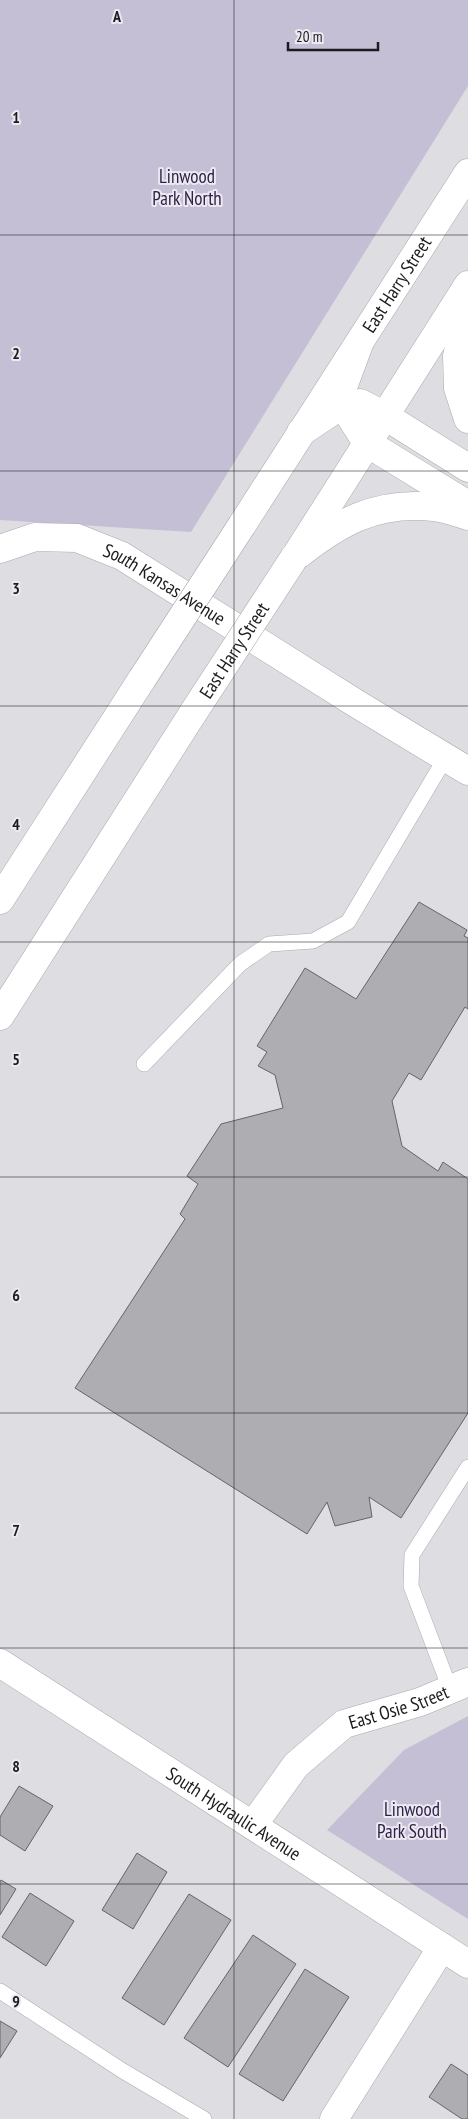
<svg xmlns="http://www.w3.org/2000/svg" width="468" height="2119" font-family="'PT Sans Narrow',sans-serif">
  <rect width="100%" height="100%" fill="#dedde2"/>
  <g fill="#c5bfd5">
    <polygon points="0,0 468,0 468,86 191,532 0,520"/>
    <polygon points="468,1716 468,1919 327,1830 404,1750"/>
  </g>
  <g fill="#aeadb2" stroke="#666469">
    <polygon points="419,902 467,930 464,936 468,938 468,1009 465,1007 421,1080 409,1073 392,1101 402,1146 438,1171 443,1162 468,1179 468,1413 401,1518 369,1497 372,1517 335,1526 327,1502 307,1534 75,1388 185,1219 180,1214 198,1184 187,1176 221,1124 283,1108 275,1075 258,1066 267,1052 257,1046 305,968 356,999"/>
    <polygon points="19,1786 53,1806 25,1851 0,1835 0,1817"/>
    <polygon points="137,1853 167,1872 133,1929 102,1910"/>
    <polygon points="1,1880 16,1889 0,1915 0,1882"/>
    <polygon points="30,1893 74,1921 46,1966 2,1937"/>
    <polygon points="189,1894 231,1920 164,2025 122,1998"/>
    <polygon points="253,1935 296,1964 228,2067 184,2038"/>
    <polygon points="305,1969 349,1997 283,2101 239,2074"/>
    <polygon points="0,2021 17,2031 0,2058"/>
    <polygon points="451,2064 468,2075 468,2119 462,2119 429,2097"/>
  </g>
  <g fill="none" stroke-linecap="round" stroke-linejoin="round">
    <defs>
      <g id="lane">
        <polyline points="144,1064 240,964 269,944 313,941 348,922 446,757"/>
        <polyline points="450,1689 411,1586 412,1555 468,1467"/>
        <polyline points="0,1991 123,2071 204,2119"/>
      </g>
      <g id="street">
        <path id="s1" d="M 0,549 L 35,537 L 77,538 L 122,556 L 357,704 L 468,771"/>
        <path id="s2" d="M 253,1825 L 296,1765 L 344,1724 L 420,1702 L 468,1682"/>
        <polyline points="334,2119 442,1947"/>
      </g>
      <g id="secondary">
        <path id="s3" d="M 242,525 L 468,173"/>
        <polyline points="295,557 468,285"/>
        <polyline points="0,900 142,679"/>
        <polyline points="0,1016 193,713"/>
        <path id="s4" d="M 0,1663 L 468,1964"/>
      </g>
      <g id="highway">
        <polyline points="468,311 457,356 458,388 468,419"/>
        <polyline points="359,344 342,390 351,418 367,443 468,505"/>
        <polyline points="301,432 340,406 360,403 385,416 468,468"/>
        <path d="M 294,558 C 339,522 375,501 434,507 C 445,508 457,513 468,516"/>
      </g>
    </defs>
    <use href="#lane" stroke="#aaa9ae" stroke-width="16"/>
    <use href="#street" stroke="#aaa9ae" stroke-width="29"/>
    <use href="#secondary" stroke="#aaa9ae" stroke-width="29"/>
    <use href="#highway" stroke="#aaa9ae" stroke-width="29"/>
    <use href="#lane" stroke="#fff" stroke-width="15"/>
    <use href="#street" stroke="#fff" stroke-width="28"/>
    <use href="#secondary" stroke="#fff" stroke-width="28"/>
    <use href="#highway" stroke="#fff" stroke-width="28"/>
    <defs>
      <g id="secondary-bridge">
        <polyline points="142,679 242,525"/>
        <path id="s5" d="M 193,713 L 294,558"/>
      </g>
    </defs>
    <use href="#secondary-bridge" stroke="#aaa9ae" stroke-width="29" stroke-linecap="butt"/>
    <use href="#secondary-bridge" stroke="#fff" stroke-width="28"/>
  </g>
  <path fill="none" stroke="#1c1b1d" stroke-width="1" stroke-opacity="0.55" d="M 234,0 L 234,2119M 0,235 L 468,235M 0,471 L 468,471M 0,706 L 468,706M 0,942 L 468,942M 0,1177 L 468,1177M 0,1413 L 468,1413M 0,1648 L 468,1648M 0,1884 L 468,1884"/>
  <g text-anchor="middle" stroke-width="4" stroke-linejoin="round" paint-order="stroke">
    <g font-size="19" fill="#30214b" stroke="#eceaf0">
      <text x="187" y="183">Linwood<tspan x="187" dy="22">Park North</tspan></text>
      <text x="412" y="1816">Linwood<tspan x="412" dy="22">Park South</tspan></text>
    </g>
    <g font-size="19" fill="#1c1b1d" stroke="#eceaf0">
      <text dy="7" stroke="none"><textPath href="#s3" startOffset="286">East Harry Street</textPath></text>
      <text dy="7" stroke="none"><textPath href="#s1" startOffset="178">South Kansas Avenue</textPath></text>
      <text dy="7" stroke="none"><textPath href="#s5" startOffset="75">East Harry Street</textPath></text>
      <text dy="7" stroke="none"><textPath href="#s2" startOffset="194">East Osie Street</textPath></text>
      <text dy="7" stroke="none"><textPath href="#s4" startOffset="278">South Hydraulic Avenue</textPath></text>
    </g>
  </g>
  <g font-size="16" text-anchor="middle" font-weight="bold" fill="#1c1b1d" stroke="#eceaf0" stroke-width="4" stroke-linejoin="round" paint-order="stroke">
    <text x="117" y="22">A</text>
    <text x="16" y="123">1</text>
    <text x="16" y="359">2</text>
    <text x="16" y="594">3</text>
    <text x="16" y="830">4</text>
    <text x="16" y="1065">5</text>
    <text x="16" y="1301">6</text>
    <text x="16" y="1536">7</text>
    <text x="16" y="1772">8</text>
    <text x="16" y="2007">9</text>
  </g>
  <path d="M288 42v8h90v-8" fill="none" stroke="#1c1b1d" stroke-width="2.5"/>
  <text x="296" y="42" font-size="15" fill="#1c1b1d" stroke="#eceaf0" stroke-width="4" paint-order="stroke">20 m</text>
</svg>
